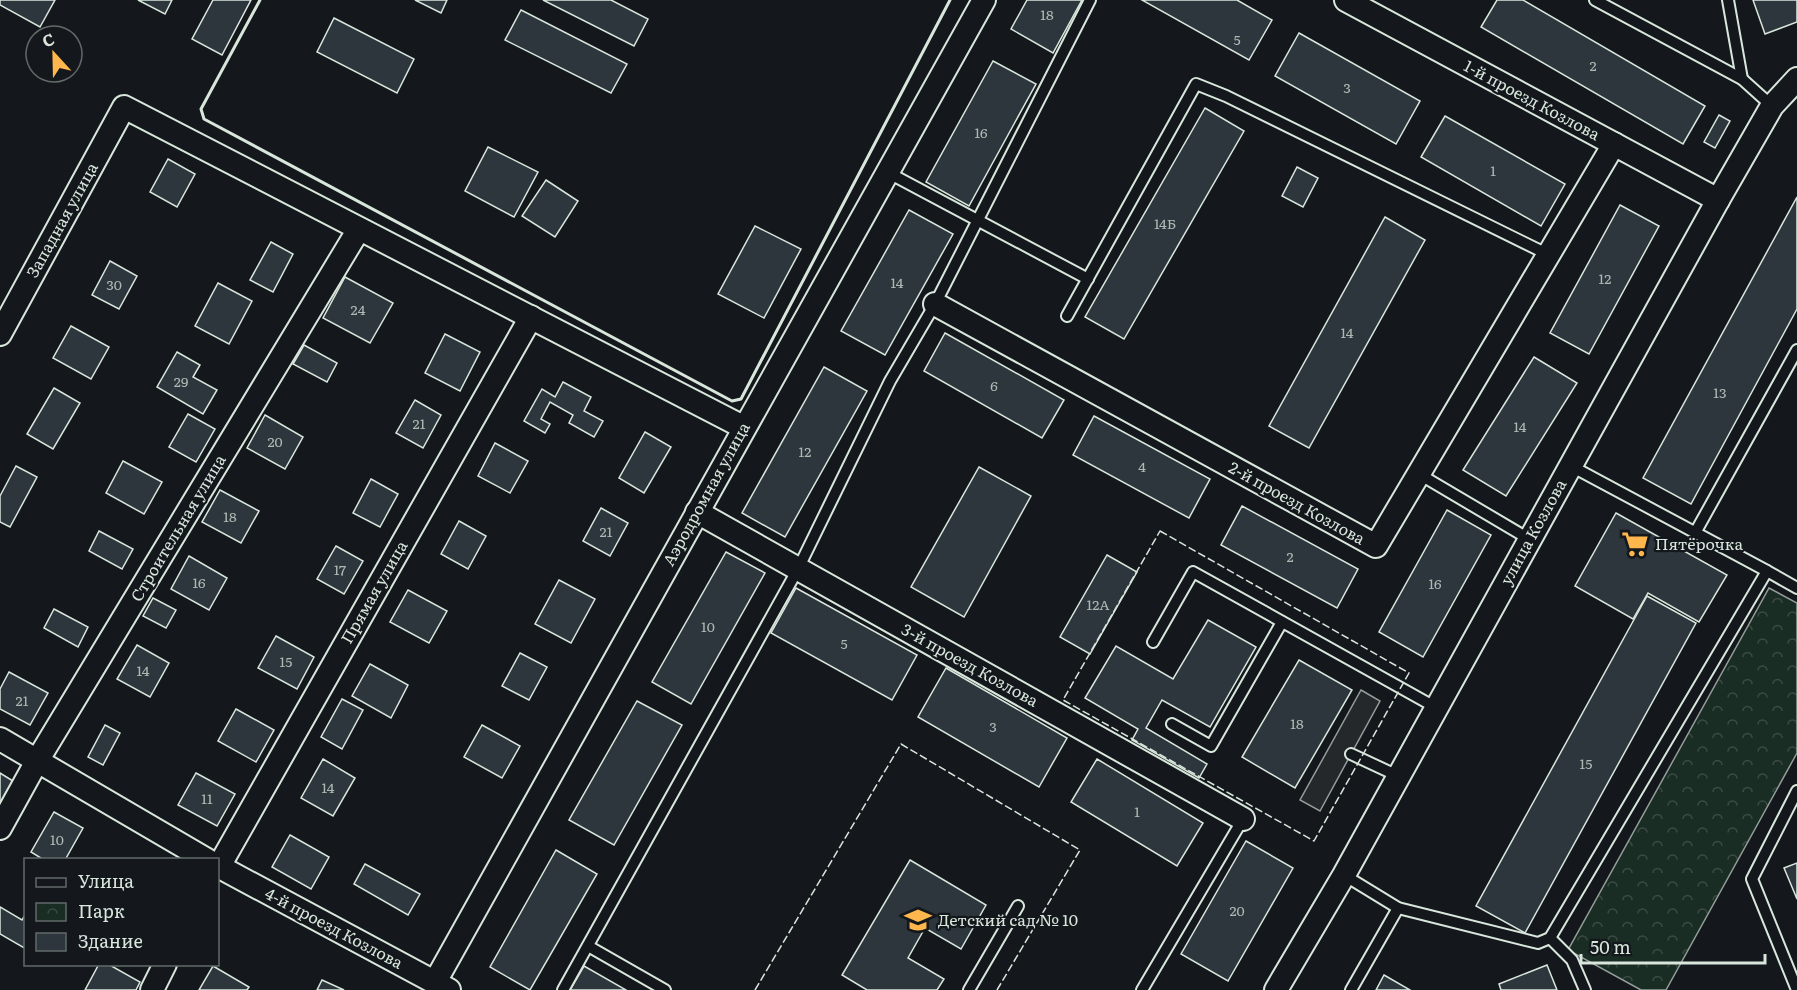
<svg xmlns="http://www.w3.org/2000/svg" width="1797" height="990" font-family="Literata,serif">
  <defs>
    <pattern id="park-crowns" width="20" height="18" patternUnits="userSpaceOnUse" patternTransform="scale(1.5)"><rect width="20" height="18" fill="#1a2d24"/><path d="M2 6a3 3 0 1 1 6 0M12 15a3 3 0 1 1 6 0" fill="none" stroke="#3b4b43"/></pattern>
  </defs>
  <rect width="100%" height="100%" fill="#14181c"/>
  <polygon fill="url(#park-crowns)" stroke="#939e99" stroke-width="1.5" points="1769,588 1797,603 1797,753 1666,990 1641,990 1568,950"/>
  <polygon fill="#24282b" stroke="#939e99" stroke-width="1.5" points="1361,690 1380,701 1320,811 1300,800"/>
  <g fill="#2c363c" stroke="#d8e6dc" stroke-width="1.5">
    <polygon points="0,0 55,0 40,27 0,5"/>
    <polygon points="138,0 172,0 165,14"/>
    <polygon points="213,0 251,0 222,55 192,39"/>
    <polygon points="415,0 447,0 441,13"/>
    <polygon points="543,0 611,0 648,19 634,46"/>
    <polygon points="1027,0 1082,0 1053,53 1011,29"/>
    <polygon points="1142,0 1237,0 1272,20 1249,60"/>
    <polygon points="1497,0 1523,0 1705,106 1683,144 1481,27"/>
    <polygon points="1753,0 1797,0 1797,22 1765,34"/>
    <polygon points="521,10 627,64 611,93 505,40"/>
    <polygon points="334,18 414,59 397,93 317,52"/>
    <polygon points="1299,33 1420,101 1396,144 1275,76"/>
    <polygon points="993,61 1036,84 969,206 926,182"/>
    <polygon points="1205,108 1244,131 1124,339 1085,317"/>
    <polygon points="1719,115 1730,121 1715,148 1704,142"/>
    <polygon points="1445,116 1565,184 1541,226 1421,157"/>
    <polygon points="488,147 538,172 514,217 465,191"/>
    <polygon points="168,159 195,174 177,207 150,192"/>
    <polygon points="1297,167 1318,178 1303,207 1282,196"/>
    <polygon points="546,180 578,201 555,237 522,216"/>
    <polygon points="1797,197 1797,309 1691,504 1643,478"/>
    <polygon points="1620,205 1659,226 1589,354 1550,333"/>
    <polygon points="909,210 953,234 885,355 841,331"/>
    <polygon points="1385,217 1425,240 1309,448 1269,426"/>
    <polygon points="755,226 801,249 764,318 718,294"/>
    <polygon points="271,242 293,254 273,292 250,280"/>
    <polygon points="110,261 137,276 119,309 92,295"/>
    <polygon points="345,277 393,303 370,343 323,318"/>
    <polygon points="218,283 252,301 229,344 195,326"/>
    <polygon points="71,326 109,347 91,379 53,358"/>
    <polygon points="945,333 1064,400 1042,438 924,371"/>
    <polygon points="445,334 480,352 460,391 425,373"/>
    <polygon points="304,345 337,363 327,382 293,364"/>
    <polygon points="177,352 200,365 193,377 217,390 203,414 157,387"/>
    <polygon points="1534,357 1577,383 1506,496 1463,470"/>
    <polygon points="824,367 867,391 785,537 742,513"/>
    <polygon points="563,382 591,397 584,411 603,421 594,437 569,423 573,415 550,402 541,419 550,424 545,433 524,421 542,389 555,397"/>
    <polygon points="54,388 80,403 53,449 27,434"/>
    <polygon points="415,400 441,415 423,448 396,433"/>
    <polygon points="188,414 215,429 196,462 169,447"/>
    <polygon points="265,415 303,437 285,469 247,448"/>
    <polygon points="1094,416 1210,479 1189,518 1073,455"/>
    <polygon points="645,432 671,447 644,493 619,478"/>
    <polygon points="495,443 528,461 510,493 478,476"/>
    <polygon points="123,461 162,482 144,514 106,493"/>
    <polygon points="16,466 37,477 10,527 0,522 0,496"/>
    <polygon points="979,467 1031,496 964,617 911,587"/>
    <polygon points="371,479 398,494 380,527 353,513"/>
    <polygon points="220,490 259,511 241,543 202,522"/>
    <polygon points="1242,506 1358,569 1337,608 1221,545"/>
    <polygon points="601,508 628,523 610,556 583,541"/>
    <polygon points="1447,510 1491,535 1423,657 1379,632"/>
    <polygon points="1616,513 1727,575 1699,622 1648,593 1633,619 1575,586"/>
    <polygon points="459,521 486,536 468,569 441,554"/>
    <polygon points="99,531 133,549 122,569 89,551"/>
    <polygon points="336,546 363,561 344,594 317,579"/>
    <polygon points="726,552 765,573 691,704 652,682"/>
    <polygon points="1107,555 1137,572 1090,654 1060,637"/>
    <polygon points="189,556 227,578 209,610 171,589"/>
    <polygon points="559,580 595,599 571,643 535,624"/>
    <polygon points="796,588 917,655 892,700 771,633"/>
    <polygon points="408,590 447,611 429,643 390,622"/>
    <polygon points="1647,596 1696,623 1525,933 1476,906"/>
    <polygon points="153,598 176,610 166,628 143,616"/>
    <polygon points="54,609 88,627 78,647 44,628"/>
    <polygon points="1208,620 1256,647 1210,727 1162,700 1146,728 1207,764 1199,778 1132,740 1138,729 1085,698 1116,646 1173,679"/>
    <polygon points="276,636 314,657 297,689 258,668"/>
    <polygon points="137,645 169,663 150,697 117,679"/>
    <polygon points="520,653 547,667 529,700 502,686"/>
    <polygon points="1299,660 1352,690 1295,788 1242,757"/>
    <polygon points="370,664 408,685 391,718 352,696"/>
    <polygon points="946,668 1067,738 1039,787 918,717"/>
    <polygon points="9,672 48,693 30,725 0,709 0,689"/>
    <polygon points="342,699 363,710 342,749 321,737"/>
    <polygon points="637,701 682,725 614,845 569,820"/>
    <polygon points="236,709 274,730 256,762 218,741"/>
    <polygon points="105,725 120,733 103,765 88,757"/>
    <polygon points="482,725 520,746 502,778 464,757"/>
    <polygon points="323,759 355,778 333,816 301,798"/>
    <polygon points="1097,759 1203,823 1177,866 1071,802"/>
    <polygon points="0,773 13,781 0,803"/>
    <polygon points="196,773 235,794 217,826 178,805"/>
    <polygon points="54,812 83,828 65,860 44,860 31,852"/>
    <polygon points="290,835 329,857 311,889 272,867"/>
    <polygon points="1246,841 1293,868 1228,981 1181,954"/>
    <polygon points="556,850 597,874 530,990 490,967"/>
    <polygon points="910,860 986,905 961,949 925,928 908,958 944,979 937,990 867,990 842,975"/>
    <polygon points="1797,863 1797,899 1784,868"/>
    <polygon points="365,864 420,894 408,915 354,884"/>
    <polygon points="0,907 22,920 26,913 26,949 0,934"/>
    <polygon points="99,964 108,964 140,982 136,990 85,990"/>
    <polygon points="1547,965 1557,990 1501,990 1499,984"/>
    <polygon points="213,966 249,987 247,990 199,990"/>
    <polygon points="584,966 626,990 570,990"/>
    <polygon points="1384,975 1410,990 1376,990"/>
    <polygon points="322,980 344,990 317,990"/>
  </g>
  <g fill="none" stroke-linecap="round" stroke-linejoin="round">
    <defs>
      <g id="service">
        <polyline points="1595,0 1742,79 1772,106"/>
        <polyline points="1728,0 1742,79"/>
        <polyline points="887,172 1088,279"/>
        <polyline points="1067,316 1196,84 1226,96 1549,255"/>
        <polyline points="1419,474 1529,539"/>
        <polyline points="1695,533 1797,350"/>
        <polyline points="1767,571 1797,588"/>
        <polyline points="1153,642 1193,572 1435,707"/>
        <polyline points="1172,724 1211,746 1282,622"/>
        <polyline points="1351,754 1398,776"/>
        <polyline points="1344,875 1398,908 1538,943 1550,938 1767,571 1571,466"/>
        <polyline points="1550,938 1572,960 1585,990"/>
        <polyline points="588,946 665,990"/>
        <polyline points="563,990 798,569 890,381 935,304 1090,0"/>
        <polyline points="969,990 1018,906"/>
        <polyline points="1142,990 1243,819"/>
        <polyline points="1351,990 1398,908"/>
        <polyline points="1797,990 1752,879 1797,791"/>
      </g>
      <g id="minor">
        <polyline points="1346,0 1718,200"/>
        <polyline points="935,304 1376,546 1614,144"/>
        <polyline points="0,334 124,107 743,427"/>
        <polyline points="697,512 1243,819"/>
        <polyline points="0,739 207,860"/>
        <polyline points="0,828 37,761 359,229"/>
        <polyline points="218,866 449,990"/>
        <polyline points="218,868 531,317"/>
        <polyline points="435,982 984,0"/>
        <polyline points="152,990 165,964"/>
        <polyline points="1276,990 1344,875 1718,200 1772,106 1797,79"/>
      </g>
    </defs>
    <use href="#service" stroke="#d8e6dc" stroke-width="14"/>
    <use href="#minor" stroke="#d8e6dc" stroke-width="26"/>
    <use href="#service" stroke="#14181c" stroke-width="10"/>
    <use href="#minor" stroke="#14181c" stroke-width="22"/>
    <g stroke="#d8e6dc" stroke-width="1.5" stroke-dasharray="8 3" stroke-linecap="butt">
      <polygon points="1160,531 1409,673 1314,841 1063,700"/>
      <polyline points="755,990 901,744 1080,850 997,990"/>
    </g>
    <polyline stroke="#d8e6dc" stroke-width="3" points="260,0 201,109 204,119 732,401 741,399 950,0"/>
  </g>
  <defs>
    <symbol id="supermarket-bare" viewBox="-9 -9 18 18"><path d="M-6-5.5h2.5l.6 2H6L4.5 2H-2.5L-4.4-4H-6ZM-1.5 3.2a1.3 1.3 0 1 0 .1 0ZM3 3.2a1.3 1.3 0 1 0 .1 0Z" fill="#ffb74d" stroke="#14181c" stroke-width="2.5" paint-order="stroke"/></symbol>
    <symbol id="school-bare" viewBox="-9 -9 18 18"><path d="M0-5L7-2L0 1L-7-2ZM-4 1L0 2.5L4 1V4Q0 6-4 4Z" fill="#ffb74d" stroke="#14181c" stroke-width="2.5" paint-order="stroke"/></symbol>
  </defs>
  <g fill-rule="evenodd">
    <use href="#supermarket-bare" x="1616" y="525" width="38" height="38"/>
    <use href="#school-bare" x="899" y="901" width="38" height="38"/>
  </g>
  <g text-anchor="middle" stroke-width="4.5" stroke-linejoin="round" paint-order="stroke">
    <g font-size="14" fill="#adbab4">
      <text x="1047" y="20">18</text>
      <text x="1237" y="45">5</text>
      <text x="1593" y="71">2</text>
      <text x="1347" y="93">3</text>
      <text x="981" y="138">16</text>
      <text x="1493" y="176">1</text>
      <text x="1165" y="229">14Б</text>
      <text x="1605" y="284">12</text>
      <text x="897" y="288">14</text>
      <text x="114" y="290">30</text>
      <text x="358" y="315">24</text>
      <text x="1347" y="338">14</text>
      <text x="181" y="387">29</text>
      <text x="994" y="391">6</text>
      <text x="1720" y="398">13</text>
      <text x="419" y="429">21</text>
      <text x="1520" y="432">14</text>
      <text x="275" y="447">20</text>
      <text x="805" y="457">12</text>
      <text x="1142" y="472">4</text>
      <text x="230" y="522">18</text>
      <text x="606" y="537">21</text>
      <text x="1290" y="562">2</text>
      <text x="340" y="575">17</text>
      <text x="199" y="588">16</text>
      <text x="1435" y="589">16</text>
      <text x="1098" y="610">12А</text>
      <text x="708" y="632">10</text>
      <text x="844" y="649">5</text>
      <text x="286" y="667">15</text>
      <text x="143" y="676">14</text>
      <text x="22" y="706">21</text>
      <text x="1297" y="729">18</text>
      <text x="993" y="732">3</text>
      <text x="1586" y="769">15</text>
      <text x="328" y="793">14</text>
      <text x="207" y="804">11</text>
      <text x="1137" y="817">1</text>
      <text x="57" y="845">10</text>
      <text x="1237" y="916">20</text>
    </g>
    <g font-size="16" fill="#d8e6dc" stroke="#14181c">
      <text transform="translate(1532 100) rotate(28)" y="6">1-й проезд Козлова</text>
      <text transform="translate(62 220) rotate(-61)" y="6">Западная улица</text>
      <text transform="translate(706 494) rotate(-61)" y="6">Аэродромная улица</text>
      <text transform="translate(1297 503) rotate(29)" y="6">2-й проезд Козлова</text>
      <text transform="translate(178 528) rotate(-59)" y="6">Строительная улица</text>
      <text transform="translate(1533 532) rotate(-61)" y="6">улица Козлова</text>
      <text transform="translate(374 592) rotate(-60)" y="6">Прямая улица</text>
      <text transform="translate(970 665) rotate(29)" y="6">3-й проезд Козлова</text>
      <text transform="translate(334 928) rotate(28)" y="6">4-й проезд Козлова</text>
    </g>
    <g font-size="16" fill="#d8e6dc" stroke="#14181c" text-anchor="start">
      <text x="1655" y="550">Пятёрочка</text>
      <text x="938" y="926">Детский сад № 10</text>
    </g>
  </g>
  <rect x="24" y="858" width="195" height="108" fill="#14181c" stroke="#626a69" stroke-width="1.5"/>
  <rect x="36" y="878" width="30" height="9" fill="#14181c" stroke="#626a69" stroke-width="1.5"/>
  <text x="78" y="888" font-size="18" fill="#d8e6dc">Улица</text>
  <rect x="36" y="903" width="30" height="18" fill="url(#park-crowns)" stroke="#626a69" stroke-width="1.5"/>
  <text x="78" y="918" font-size="18" fill="#d8e6dc">Парк</text>
  <rect x="36" y="933" width="30" height="18" fill="#2c363c" stroke="#626a69" stroke-width="1.5"/>
  <text x="78" y="948" font-size="18" fill="#d8e6dc">Здание</text>
  <g transform="translate(54 54) rotate(338)"><circle r="28" fill="#14181c" stroke="#626a69" stroke-width="1.5"/>
  <path d="M0-4.5L10 22L0 15L-10 22Z" fill="#ffb74d"/>
  <text y="-9" font-size="16" font-weight="bold" text-anchor="middle" fill="#d8e6dc">С</text>
  </g>
  <path d="M1581 954v9h184v-9" fill="none" stroke="#d8e6dc" stroke-width="3"/>
  <text x="1590" y="954" font-size="18" fill="#d8e6dc" stroke="#14181c" stroke-width="4.5" paint-order="stroke">50 m</text>
</svg>
